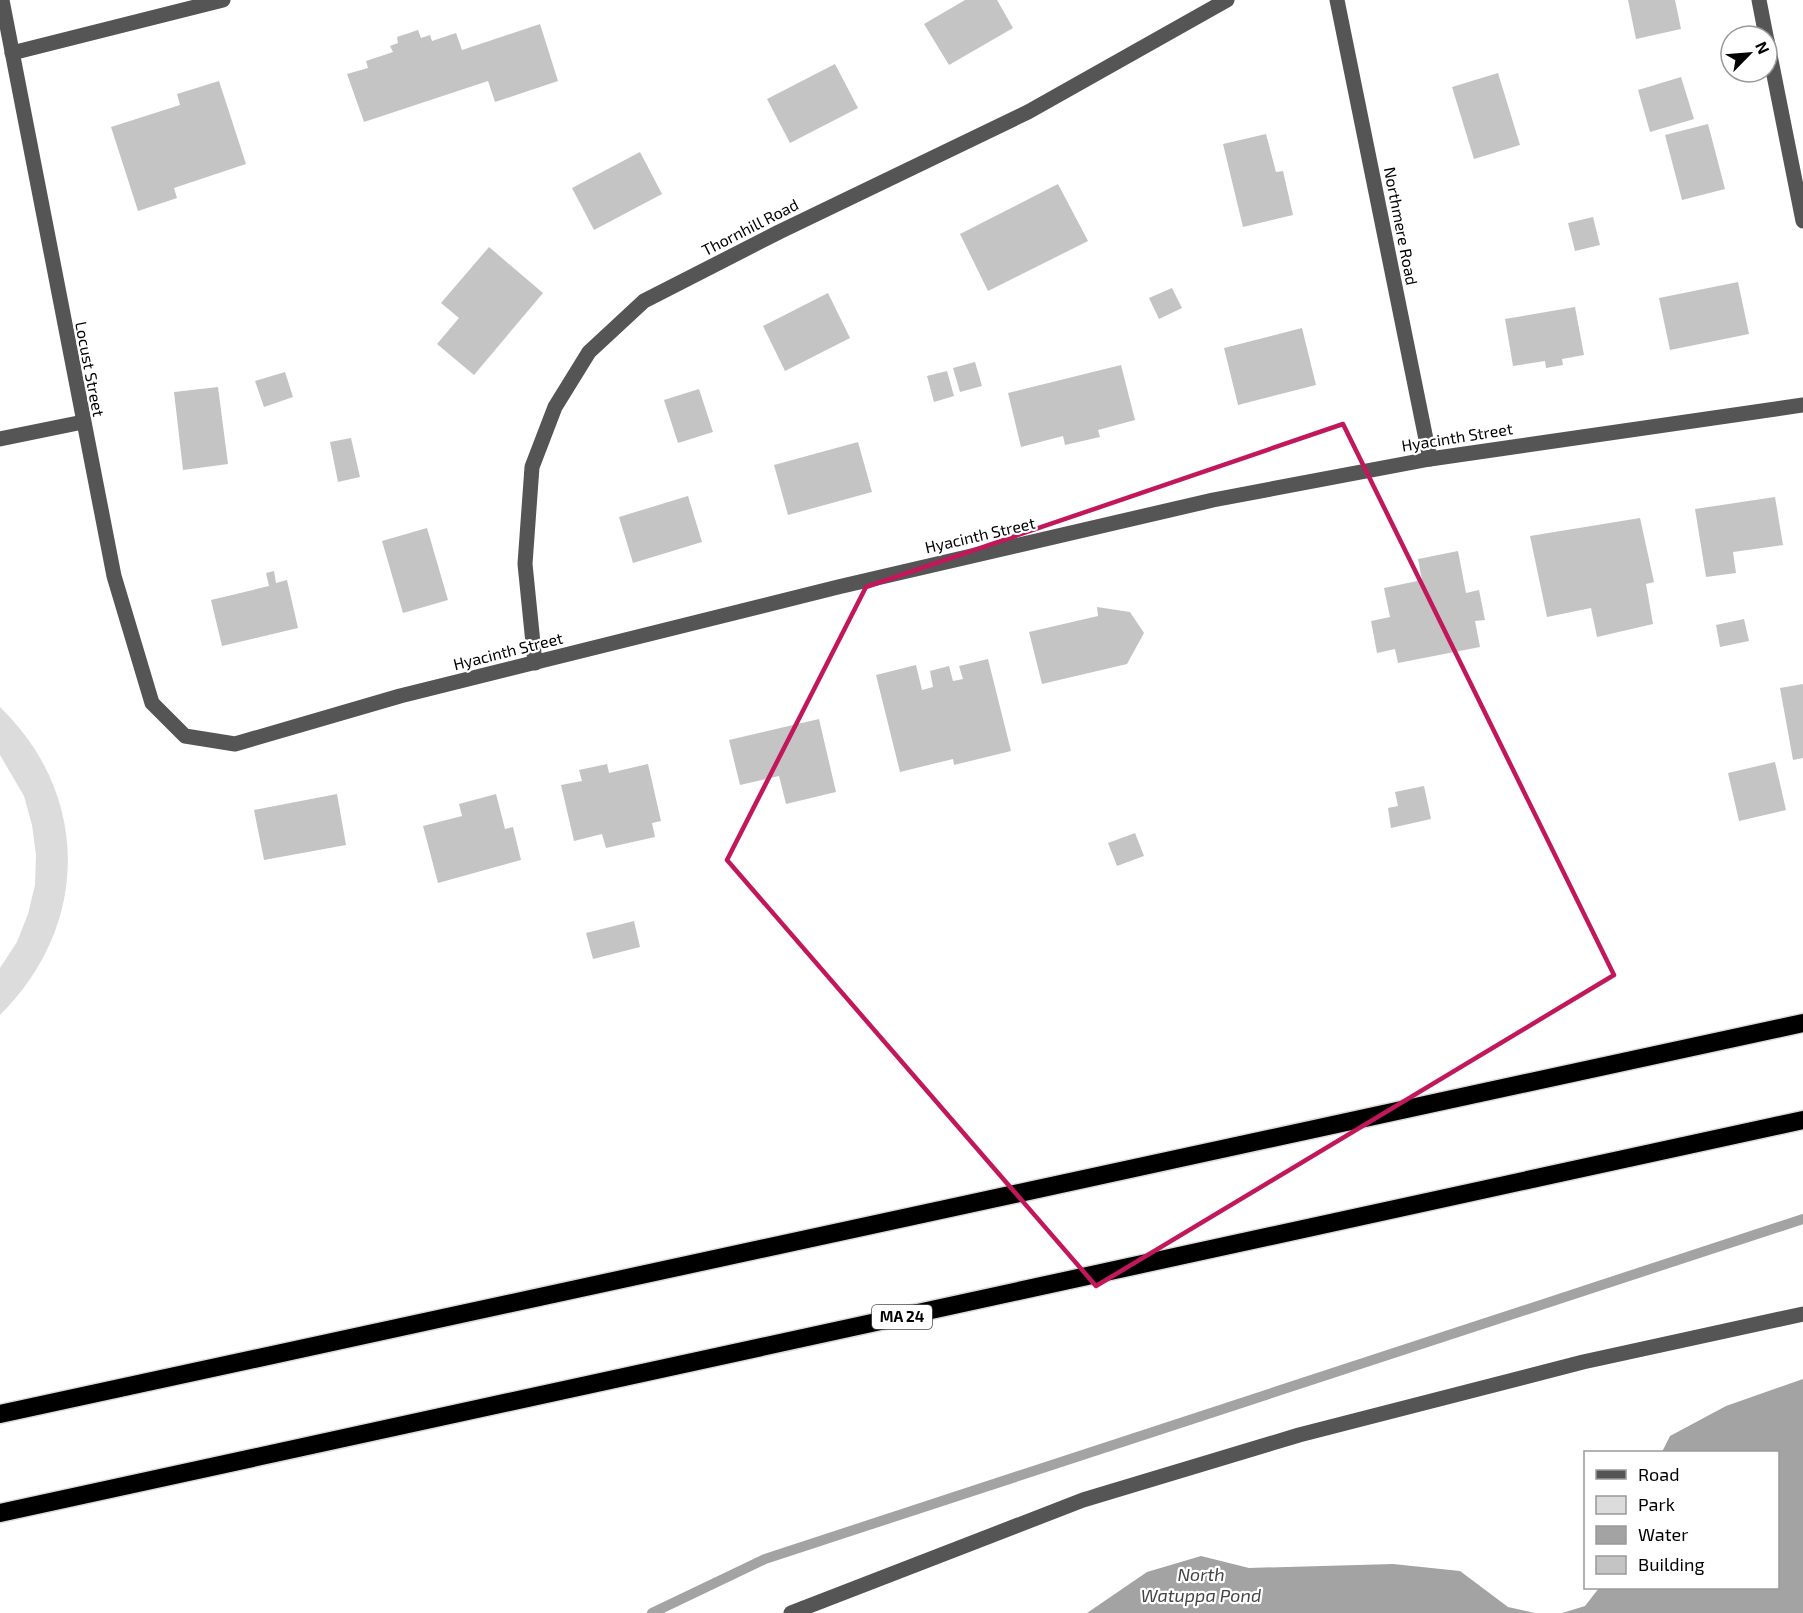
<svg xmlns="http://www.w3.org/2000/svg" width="1803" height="1613" font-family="'Exo 2',sans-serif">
  <rect width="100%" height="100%" fill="#fff"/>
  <path fill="#dcdcdc" d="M 0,707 C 91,795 90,926 0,1015 L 0,968 L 17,942 L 28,914 L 35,885 L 36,855 L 32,825 L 24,796 L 0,755 Z"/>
  <g fill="#a3a3a3">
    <polygon points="1803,1379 1803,1613 1562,1613 1585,1606 1599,1588 1778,1588 1778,1452 1662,1452 1670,1436 1726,1406"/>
    <polygon points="1201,1556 1249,1568 1393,1564 1460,1571 1508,1607 1535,1613 1087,1613 1147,1572"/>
  </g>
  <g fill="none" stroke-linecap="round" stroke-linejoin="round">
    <polyline stroke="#a3a3a3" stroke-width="10" points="652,1613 765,1559 1803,1219"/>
  </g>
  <g fill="#c4c4c4">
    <polygon points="965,0 997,0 1013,28 949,65 924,24"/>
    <polygon points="1628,0 1675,0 1681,29 1636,39"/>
    <polygon points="540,24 558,81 495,102 488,81 364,122 347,74 368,68 366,61 393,52 390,46 398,43 397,37 418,30 421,38 430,35 432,41 456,33 462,50"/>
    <polygon points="835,64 858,108 790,143 767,99"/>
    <polygon points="1498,73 1520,145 1474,159 1452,87"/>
    <polygon points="1681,77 1694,119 1650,132 1638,90"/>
    <polygon points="219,81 246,164 174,188 177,198 138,211 111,127 180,105 177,94"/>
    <polygon points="1708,124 1725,189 1682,200 1665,135"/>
    <polygon points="1266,134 1276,172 1283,171 1293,215 1243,227 1223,144"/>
    <polygon points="640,152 662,194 594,230 572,188"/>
    <polygon points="1058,184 1088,241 988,291 960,234"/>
    <polygon points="1593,217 1600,245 1575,251 1568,223"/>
    <polygon points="489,247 543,293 474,375 437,344 459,318 441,303"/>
    <polygon points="1738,282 1749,334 1670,350 1659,298"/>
    <polygon points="1172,288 1182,308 1159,319 1149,298"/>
    <polygon points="828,293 850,338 785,371 763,326"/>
    <polygon points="1575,307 1584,355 1562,359 1563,365 1546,368 1545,361 1513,366 1505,319"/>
    <polygon points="1302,328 1316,385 1238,405 1224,348"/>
    <polygon points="975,362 982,386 960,392 953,368"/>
    <polygon points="1121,365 1135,420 1098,430 1100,437 1065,445 1063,436 1021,447 1008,393"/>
    <polygon points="947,371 954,396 934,402 927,376"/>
    <polygon points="285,372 293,397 264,407 255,381"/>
    <polygon points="218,387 228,464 183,470 174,392"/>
    <polygon points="699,389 713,432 678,443 664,400"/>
    <polygon points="351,438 360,477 338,482 330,442"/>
    <polygon points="858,442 872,492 788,515 774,465"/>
    <polygon points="688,496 702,542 633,563 619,517"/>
    <polygon points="1775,497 1783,545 1733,552 1736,573 1706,577 1695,509"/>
    <polygon points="1640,518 1654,582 1646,584 1653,624 1597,637 1591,608 1547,617 1530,536"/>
    <polygon points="427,528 448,600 403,613 382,541"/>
    <polygon points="1458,551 1466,593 1479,590 1485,620 1475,621 1480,647 1398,663 1395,649 1377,653 1371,621 1390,617 1384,588 1422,580 1418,559"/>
    <polygon points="274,571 276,583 287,580 298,628 222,646 211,600 269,586 266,573"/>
    <polygon points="1097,607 1130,612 1144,633 1127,664 1042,684 1029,632 1098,616"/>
    <polygon points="1744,619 1749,641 1720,647 1716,625"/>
    <polygon points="988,659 1011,751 954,765 953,759 900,772 876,675 916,665 922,690 933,687 930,671 949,666 953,681 963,679 959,666"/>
    <polygon points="1803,684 1803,758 1793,760 1780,688"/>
    <polygon points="819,719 836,792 786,804 779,776 740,785 729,740"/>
    <polygon points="1775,762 1786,810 1739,821 1728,773"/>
    <polygon points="607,764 609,773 648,764 661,821 652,823 655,837 606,848 602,834 574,841 561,785 582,781 579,770"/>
    <polygon points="1424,786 1431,819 1391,828 1388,808 1398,806 1395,792"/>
    <polygon points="337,794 346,845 264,860 254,810"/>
    <polygon points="496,794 505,829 513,827 521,860 438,883 423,826 462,816 459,804"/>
    <polygon points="1135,833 1144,856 1117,866 1108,843"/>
    <polygon points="634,921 640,947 593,959 586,933"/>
  </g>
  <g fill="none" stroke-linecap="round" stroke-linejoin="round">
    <defs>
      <g id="highway">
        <polyline points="0,1414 1803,1023"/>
        <polyline points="0,1513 1803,1120"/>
      </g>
    </defs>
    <use href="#highway" stroke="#dbdbdb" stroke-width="21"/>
    <g stroke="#555" stroke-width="15">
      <polyline points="2,0 114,576 152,703 185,736 235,744 400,696 838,587 1213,500 1430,459 1803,405"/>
      <polyline points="1337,0 1430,459"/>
      <polyline points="1759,0 1766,36"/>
      <polyline points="1767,40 1803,221"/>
      <polyline points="12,53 223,0"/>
      <polyline points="0,439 83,422"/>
      <polyline points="535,663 525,564 532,467 555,407 589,352 644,301 779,232 1028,112 1227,0"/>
      <polyline points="791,1613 1083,1500 1299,1435 1583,1362 1803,1314"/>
    </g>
    <use href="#highway" stroke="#000" stroke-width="18"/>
  </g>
  <path fill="none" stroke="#c2185b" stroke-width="4.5" stroke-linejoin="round" d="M 1343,424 L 1614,975 L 1096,1286 L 727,860 L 866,587 Z"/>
  <g text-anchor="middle" stroke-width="4.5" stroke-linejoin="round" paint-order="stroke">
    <rect fill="#fff" stroke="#4c4c4c" stroke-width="1.5" x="872" y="1305" width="60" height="24" rx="4.5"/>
    <g font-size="15" font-weight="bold" fill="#000">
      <text x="902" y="1322">MA 24</text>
    </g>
    <g font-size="16" fill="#000" stroke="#fff">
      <text transform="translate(1401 226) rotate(79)" y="6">Northmere Road</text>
      <text transform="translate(750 227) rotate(-27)" y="6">Thornhill Road</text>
      <text transform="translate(90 369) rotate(79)" y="6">Locust Street</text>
      <text transform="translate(1457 437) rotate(-9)" y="6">Hyacinth Street</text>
      <text transform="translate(980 535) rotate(-13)" y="6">Hyacinth Street</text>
      <text transform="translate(508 651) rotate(-14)" y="6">Hyacinth Street</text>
    </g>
    <g font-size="18" font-style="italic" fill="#444" stroke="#fff">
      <text x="1201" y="1581">North<tspan x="1201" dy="21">Watuppa Pond</tspan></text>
    </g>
  </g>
  <rect x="1584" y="1451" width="195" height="138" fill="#ffffff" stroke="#999999" stroke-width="1.5"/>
  <rect x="1596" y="1470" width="30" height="9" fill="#555555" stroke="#999999" stroke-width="1.5"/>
  <text x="1638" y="1481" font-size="18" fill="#000000">Road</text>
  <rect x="1596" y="1496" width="30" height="18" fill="#dcdcdc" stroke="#999999" stroke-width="1.5"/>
  <text x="1638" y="1511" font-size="18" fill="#000000">Park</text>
  <rect x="1596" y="1526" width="30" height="18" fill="#a3a3a3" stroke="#999999" stroke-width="1.5"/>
  <text x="1638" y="1541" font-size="18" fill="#000000">Water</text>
  <rect x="1596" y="1556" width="30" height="18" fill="#c4c4c4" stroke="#999999" stroke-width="1.5"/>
  <text x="1638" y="1571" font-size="18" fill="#000000">Building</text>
  <g transform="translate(1749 54) rotate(65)"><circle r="28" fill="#ffffff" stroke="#999999" stroke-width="1.5"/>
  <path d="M0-4.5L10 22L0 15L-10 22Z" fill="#000000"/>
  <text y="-9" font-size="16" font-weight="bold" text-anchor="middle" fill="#000000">N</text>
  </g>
</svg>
